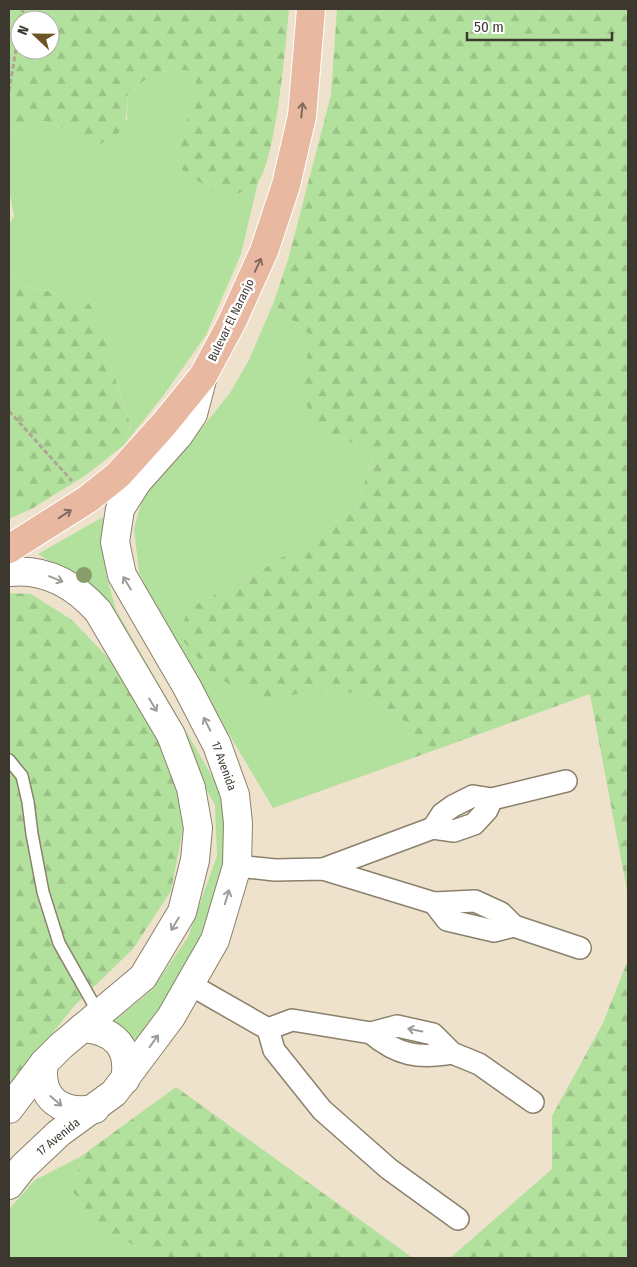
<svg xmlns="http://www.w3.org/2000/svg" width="637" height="1267" font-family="'Fira Sans Condensed',sans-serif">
  <defs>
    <pattern id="forest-firs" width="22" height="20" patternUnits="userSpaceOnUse" patternTransform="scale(1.25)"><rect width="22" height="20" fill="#b2e19d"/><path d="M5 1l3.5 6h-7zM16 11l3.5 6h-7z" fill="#9ac288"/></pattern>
  </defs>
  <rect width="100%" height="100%" fill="#eee2cc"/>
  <g fill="#b2e19d">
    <polygon points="177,68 198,73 186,123 175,157 183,171 193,176 245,191 258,182 241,254 206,335 163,396 124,445 131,426 89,303 52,292 22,286 9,272 9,224 14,216 9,190 9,130 45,121 70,132 90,148 127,120 128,92 149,76"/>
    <polygon points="273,304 311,336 301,386 315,431 342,437 373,457 356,509 270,565 188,609 260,701 320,690 367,694 406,722 413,758 273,808 161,620 139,572 134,529 143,496 180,455 230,393 249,360"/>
    <polygon points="103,517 106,574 116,610 225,799 230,855 198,942 168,998 137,1041 112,1023 152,990 188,937 217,856 215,805 173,729 81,581 38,554"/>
    <polygon points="80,1157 73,1192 101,1229 160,1258 9,1258 9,1209 35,1180"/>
  </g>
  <g fill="url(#forest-firs)" fill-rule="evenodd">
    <path d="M 9,9 L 289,9 C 286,42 276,159 258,182 C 250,191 235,194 224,198 L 183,171 L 175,157 L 186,123 L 198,73 C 169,64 151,74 128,92 C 126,129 127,134 90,148 L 70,132 L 45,121 L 9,130 ZM 20,20 L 50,20 L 50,50 L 20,50 Z"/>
    <polygon points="337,9 628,9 628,896 590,694 413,758 406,722 367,694 320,690 260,701 213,675 179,636 188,609 270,565 356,509 373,457 342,437 315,432 301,386 311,336 273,304 288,260 331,95"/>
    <polygon points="9,272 22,286 52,292 89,303 108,342 117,386 131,426 124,445 86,475 33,508 9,519"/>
    <polygon points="9,593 31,594 72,620 137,688 175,748 184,824 171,891 133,949 75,1005 34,1056 9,1097"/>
    <polygon points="628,960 628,1258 450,1258 552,1169 552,1116 603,1023"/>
    <polygon points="176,1087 413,1258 160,1258 101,1229 73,1192 80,1157"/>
  </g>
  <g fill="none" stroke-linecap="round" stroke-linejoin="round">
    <defs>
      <polyline id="lane" points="9,760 22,776 28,802 32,834 43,892 59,943 99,1014"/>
      <g id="street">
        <polyline points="433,828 442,814 453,806 473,796 492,799 566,781"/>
        <polyline points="237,866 275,870 323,869 434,903 475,901 501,913 514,926 580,948"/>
        <polyline points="323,869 433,828 454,831 474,824 487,810 492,799"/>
        <polyline points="434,903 447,920 494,931 514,926"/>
        <polyline points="191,985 268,1029 292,1020 371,1033 397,1026 433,1034 452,1053 479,1064 533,1102"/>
        <polyline points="268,1029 274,1050 322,1110 389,1169 458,1219"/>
        <path d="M 371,1033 C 397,1055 418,1059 452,1053"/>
      </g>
      <g id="secondary">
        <path d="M 9,572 C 45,568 74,584 98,611 L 171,735 L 191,788 L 198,828 L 195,860 L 182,912 L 143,977 L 61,1046 L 44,1063 L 9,1109"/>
        <path d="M 82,1028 C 115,1030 131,1048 125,1080"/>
        <path d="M 44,1063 C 38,1099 62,1115 95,1109"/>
        <polyline points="9,1185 23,1167 59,1133 114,1093 171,1017 215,940 237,866 238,823 235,795 217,745 187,687 122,575 115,542 120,509 137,482 178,436 193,414 203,376"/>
      </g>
      <polyline id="primary" points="9,549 88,499 118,475 164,424 203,376 232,322 264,251 286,185 302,116 311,9"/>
    </defs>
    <use href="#lane" stroke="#8b806b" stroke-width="14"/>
    <use href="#street" stroke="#8b806b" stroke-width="24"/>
    <use href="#secondary" stroke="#8b806b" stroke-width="30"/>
    <use href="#primary" stroke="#fff" stroke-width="30"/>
    <g stroke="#afa695" stroke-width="3" stroke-dasharray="5 2.5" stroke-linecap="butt">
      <polyline points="21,20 23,9"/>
      <polyline points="9,91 20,26"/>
      <polyline points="9,411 72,481"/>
    </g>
    <use href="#lane" stroke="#fff" stroke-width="11"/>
    <use href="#street" stroke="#fff" stroke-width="21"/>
    <use href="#secondary" stroke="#fff" stroke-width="28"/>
    <use href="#primary" stroke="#e9b8a1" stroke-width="28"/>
  </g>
  <circle fill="#889d6a" cx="84" cy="575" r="8"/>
  <defs><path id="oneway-shaft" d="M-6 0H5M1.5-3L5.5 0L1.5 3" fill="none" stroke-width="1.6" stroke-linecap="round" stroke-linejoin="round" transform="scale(1.25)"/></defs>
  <g stroke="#826b5d">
    <use href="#oneway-shaft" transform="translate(302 110) rotate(-84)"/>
    <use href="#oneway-shaft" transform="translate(258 265) rotate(-65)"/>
    <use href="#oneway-shaft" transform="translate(65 514) rotate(-33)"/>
  </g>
  <g stroke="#9e9c97">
    <use href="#oneway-shaft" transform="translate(56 579) rotate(22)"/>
    <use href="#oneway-shaft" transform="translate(127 583) rotate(-121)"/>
    <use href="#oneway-shaft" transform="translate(153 705) rotate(59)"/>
    <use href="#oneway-shaft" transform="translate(207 724) rotate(-117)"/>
    <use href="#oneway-shaft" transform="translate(227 897) rotate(-73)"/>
    <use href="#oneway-shaft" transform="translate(175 924) rotate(121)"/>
    <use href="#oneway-shaft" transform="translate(415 1030) rotate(-168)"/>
    <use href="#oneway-shaft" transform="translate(154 1041) rotate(-54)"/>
    <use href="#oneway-shaft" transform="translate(56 1101) rotate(41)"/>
  </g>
  <g text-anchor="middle" stroke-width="5" stroke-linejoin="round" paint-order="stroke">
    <g font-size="12" fill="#3d382f" stroke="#fff">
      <text transform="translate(231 320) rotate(-64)" y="4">Bulevar El Naranjo</text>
      <text transform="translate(224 766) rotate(70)" y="4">17 Avenida</text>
      <text transform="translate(58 1137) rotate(-39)" y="4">17 Avenida</text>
    </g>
  </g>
  <rect width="637" height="1267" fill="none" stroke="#3d382f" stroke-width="20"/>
  <g transform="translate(35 35) rotate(292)"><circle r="24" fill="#ffffff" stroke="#b1afac"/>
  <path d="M0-4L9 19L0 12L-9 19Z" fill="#6c5424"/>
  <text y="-8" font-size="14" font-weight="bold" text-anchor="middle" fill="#3d382f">N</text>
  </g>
  <path d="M467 32v8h145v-8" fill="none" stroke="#3d382f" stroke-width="2.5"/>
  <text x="474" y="32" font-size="15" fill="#3d382f" stroke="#ffffff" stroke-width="4" paint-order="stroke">50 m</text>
</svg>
